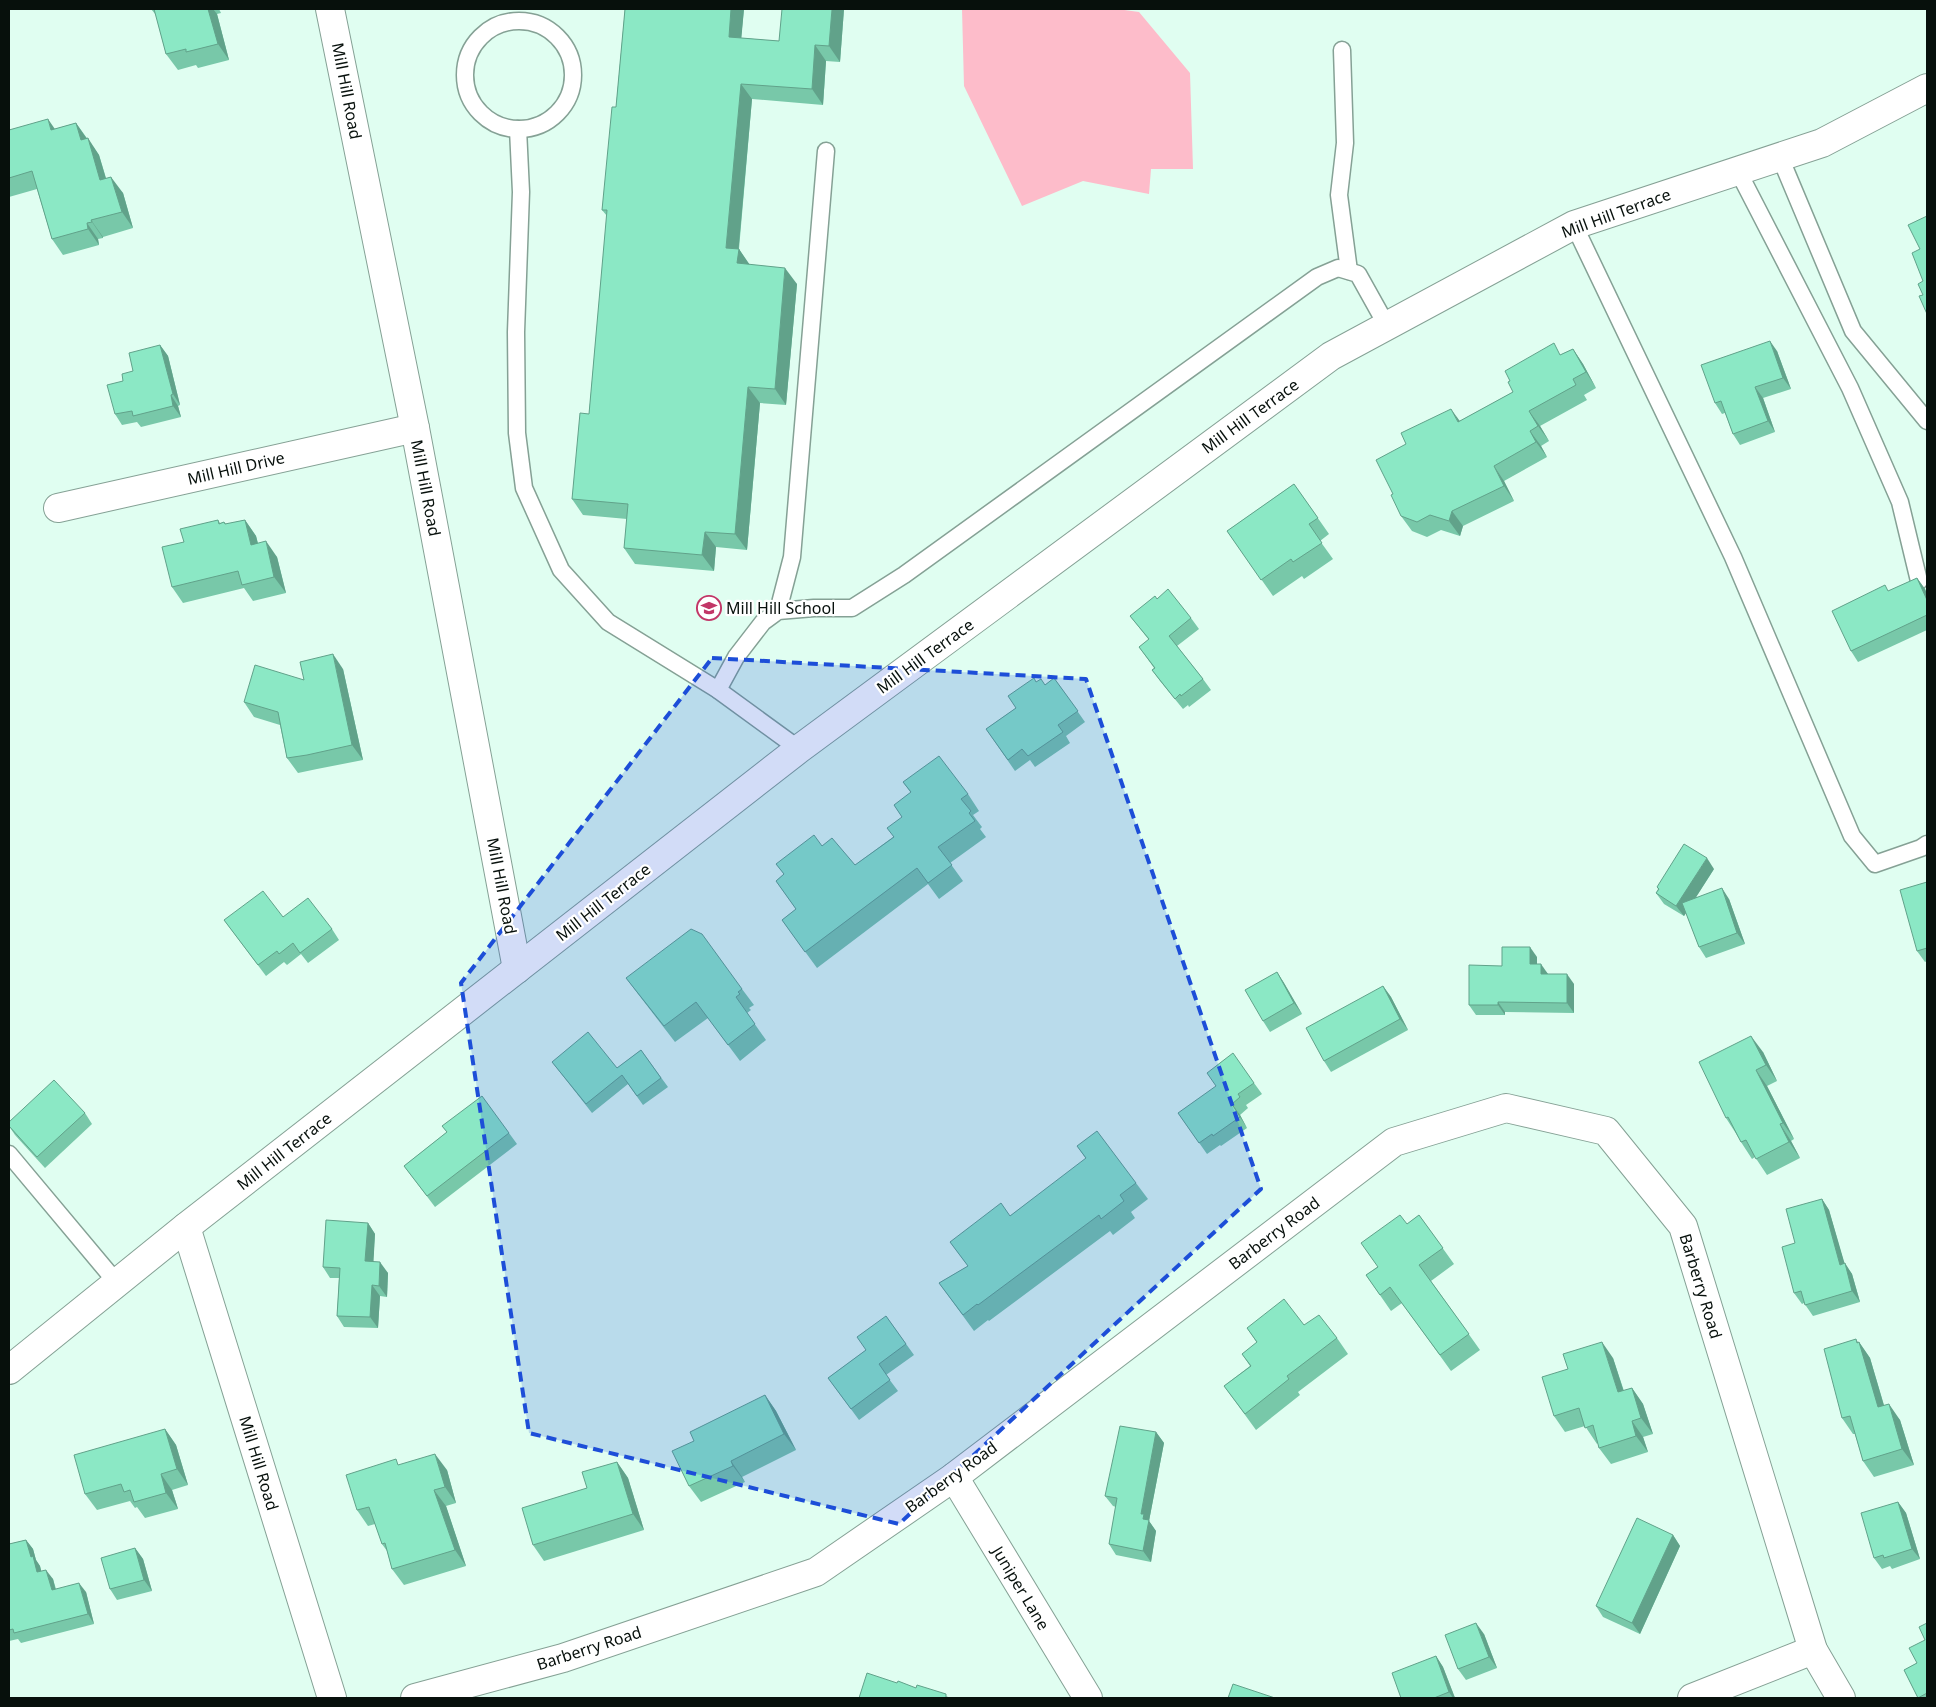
<svg xmlns="http://www.w3.org/2000/svg" width="1936" height="1707" font-family="'Noto Sans',sans-serif">
  <rect width="100%" height="100%" fill="#e0fef1"/>
  <polygon fill="#fdbcca" points="962,9 1117,9 1139,12 1190,73 1193,169 1151,169 1149,194 1083,181 1022,206 964,86"/>
  <g fill="none" stroke-linecap="round" stroke-linejoin="round">
    <defs>
      <g id="lane">
        <circle cx="519" cy="75" r="54"/>
        <polyline points="1342,50 1345,143 1339,195 1349,271"/>
        <polyline points="518,129 521,192 516,332 517,433 524,488 561,570 608,622 718,690 799,749"/>
        <polyline points="1780,157 1853,331 1927,421"/>
        <polyline points="1738,171 1850,388 1900,502 1919,581"/>
        <polyline points="1574,225 1733,557 1852,836 1875,864 1921,848 1927,844"/>
        <polyline points="778,611 792,557 826,151"/>
        <polyline points="718,690 736,657 763,622 778,611 814,608 852,608 904,575 1317,277 1338,268 1358,274 1387,326"/>
        <polyline points="9,1154 117,1283"/>
      </g>
      <g id="street">
        <polyline points="330,9 415,428 517,969"/>
        <polyline points="58,508 415,428"/>
        <polyline points="186,1227 332,1698"/>
        <polyline points="9,1370 186,1227 799,749 1331,356 1574,225 1822,143 1927,88"/>
        <polyline points="954,1477 1088,1698"/>
        <polyline points="415,1698 563,1658 816,1572 954,1477 1394,1142 1506,1108 1606,1131 1683,1226 1813,1650 1841,1698"/>
        <polyline points="1692,1698 1813,1650"/>
      </g>
    </defs>
    <use href="#lane" stroke="#85a195" stroke-width="19"/>
    <use href="#street" stroke="#85a195" stroke-width="30"/>
    <use href="#lane" stroke="#fff" stroke-width="16"/>
    <use href="#street" stroke="#fff" stroke-width="28"/>
  </g>
  <g fill="#78c8a9">
    <polygon points="151,9 219,9 221,13 217,14 229,60 198,68 196,65 178,70 166,54 156,15"/>
    <polygon points="625,9 744,9 741,38 779,41 844,9 840,62 826,61 823,105 752,99 739,249 749,265 797,284 786,405 760,403 747,550 716,547 714,571 635,564 624,548 627,519 583,515 572,499 589,414 607,216 602,210 616,107"/>
    <polygon points="76,123 99,155 106,178 123,193 133,228 103,237 103,238 98,239 99,245 63,255 52,239 37,189 9,197 9,130 55,129"/>
    <polygon points="160,345 168,356 180,405 178,406 181,417 141,427 137,422 122,425 115,414 123,381"/>
    <polygon points="1573,349 1583,364 1596,388 1584,395 1587,400 1540,426 1549,441 1541,446 1547,457 1504,481 1514,501 1463,526 1460,536 1441,530 1427,537 1412,531 1401,516 1393,494 1460,421 1513,392 1562,354"/>
    <polygon points="1777,351 1791,389 1763,398 1775,432 1740,445 1733,434 1725,413 1722,414 1715,403"/>
    <polygon points="1294,484 1329,534 1320,541 1333,559 1304,579 1302,576 1273,596 1227,531"/>
    <polygon points="218,520 220,523 224,522 226,524 245,520 256,536 258,543 277,557 286,593 253,601 244,588 183,603 172,587 184,542"/>
    <polygon points="1917,578 1925,589 1927,594 1927,630 1858,662 1851,651 1889,591"/>
    <polygon points="1157,599 1191,618 1199,629 1177,646 1203,679 1211,690 1189,707 1188,705 1183,709 1160,681 1152,670 1154,668 1139,647 1149,640 1130,616"/>
    <polygon points="343,669 363,760 317,769 298,773 287,758 280,725 254,717 244,702 304,680"/>
    <polygon points="1054,678 1085,722 1066,736 1070,743 1035,767 1030,760 1015,771 986,729 1016,708 1037,682 1045,685"/>
    <polygon points="903,782 968,794 979,811 973,815 982,827 980,829 986,837 950,863 963,881 939,899 928,884 817,968 782,920 796,909 776,881 784,874 776,864 822,846 855,865 893,837 902,817 894,805 911,793"/>
    <polygon points="1714,869 1696,897 1729,899 1745,944 1706,958 1699,947 1686,913 1684,916 1664,904 1656,893 1658,889 1657,887"/>
    <polygon points="1927,882 1927,961 1925,962 1917,951"/>
    <polygon points="283,917 332,929 339,940 308,963 301,954 287,965 284,962 266,976 224,920"/>
    <polygon points="1537,957 1537,964 1548,974 1574,984 1574,1013 1505,1012 1505,1015 1476,1015 1469,1005 1502,966"/>
    <polygon points="1277,972 1284,983 1302,1014 1270,1032 1263,1021"/>
    <polygon points="626,978 742,989 754,1005 749,1008 751,1010 747,1013 766,1040 740,1061 708,1018 675,1042 638,994"/>
    <polygon points="1383,986 1391,997 1408,1030 1331,1072 1324,1061"/>
    <polygon points="641,1050 668,1087 643,1105 628,1084 592,1113 552,1062 617,1068"/>
    <polygon points="1763,1052 1777,1081 1767,1086 1794,1139 1791,1141 1800,1158 1767,1175 1755,1157 1752,1159 1741,1142 1735,1132 1726,1118"/>
    <polygon points="1254,1083 1262,1094 1246,1105 1248,1108 1240,1115 1247,1128 1221,1146 1220,1145 1207,1154 1178,1113"/>
    <polygon points="85,1113 92,1124 45,1168 15,1135 9,1126"/>
    <polygon points="442,1126 509,1133 517,1144 435,1207 404,1166 447,1132"/>
    <polygon points="1077,1146 1136,1183 1148,1199 1131,1212 1135,1218 1113,1235 1110,1231 989,1321 988,1320 974,1331 939,1283 968,1266 950,1242 1010,1216 1086,1159"/>
    <polygon points="1822,1199 1829,1210 1844,1263 1852,1274 1860,1302 1813,1316 1804,1303 1802,1304 1794,1293 1795,1243"/>
    <polygon points="1419,1215 1454,1264 1431,1281 1480,1350 1451,1371 1402,1303 1391,1311 1366,1275 1377,1267 1407,1224"/>
    <polygon points="368,1223 375,1234 373,1261 388,1273 387,1297 380,1296 378,1328 344,1327 337,1316 339,1278 330,1278 323,1267"/>
    <polygon points="886,1316 914,1355 886,1375 898,1391 859,1420 828,1378 866,1350"/>
    <polygon points="1304,1325 1337,1338 1348,1354 1298,1392 1300,1395 1256,1430 1224,1386 1250,1366 1242,1354 1257,1343 1247,1328"/>
    <polygon points="1859,1342 1870,1358 1884,1405 1900,1420 1914,1465 1874,1477 1863,1461 1855,1434 1853,1434 1842,1418 1858,1343"/>
    <polygon points="1613,1358 1624,1391 1632,1388 1643,1404 1653,1434 1643,1437 1648,1452 1611,1464 1599,1448 1598,1443 1597,1444 1585,1426 1565,1432 1554,1416"/>
    <polygon points="765,1395 776,1411 796,1450 742,1477 745,1482 701,1502 689,1486 694,1441"/>
    <polygon points="165,1429 176,1445 188,1485 172,1490 178,1509 145,1518 137,1507 135,1508 130,1501 97,1510 85,1494"/>
    <polygon points="1156,1432 1164,1443 1149,1521 1156,1531 1151,1562 1116,1555 1109,1544 1116,1507 1113,1506 1105,1496"/>
    <polygon points="617,1462 628,1478 644,1530 544,1561 533,1545 587,1488"/>
    <polygon points="400,1465 447,1470 456,1503 446,1506 466,1566 404,1585 392,1569 387,1551 382,1544 375,1524 368,1526 357,1510"/>
    <polygon points="1898,1502 1906,1513 1920,1559 1892,1569 1890,1566 1882,1569 1874,1558"/>
    <polygon points="1673,1535 1680,1546 1640,1634 1603,1617 1596,1606"/>
    <polygon points="26,1540 33,1549 36,1560 40,1566 41,1571 53,1579 56,1589 86,1592 94,1624 21,1643 18,1639 9,1641 9,1544"/>
    <polygon points="135,1548 143,1559 152,1591 117,1600 110,1589"/>
    <polygon points="1927,1623 1927,1698 1918,1698 1904,1670 1917,1663 1925,1640"/>
    <polygon points="1484,1634 1497,1668 1466,1680 1458,1669"/>
    <polygon points="1436,1656 1443,1667 1455,1698 1401,1698"/>
  </g>
  <g fill="#61a28a">
    <polygon points="208,9 213,9 217,14 229,60 218,44"/>
    <polygon points="731,9 744,9 740,53 729,37"/>
    <polygon points="832,9 844,9 840,62 829,46"/>
    <polygon points="815,45 826,61 823,105 812,89"/>
    <polygon points="741,84 752,99 738,255 739,249 750,265 748,279 726,248"/>
    <polygon points="48,119 59,135 51,130"/>
    <polygon points="76,123 87,139 81,140"/>
    <polygon points="88,138 99,155 111,196 100,180"/>
    <polygon points="111,177 123,193 133,228 122,212"/>
    <polygon points="91,220 103,237 103,238 92,222"/>
    <polygon points="87,223 98,239 99,245 88,229"/>
    <polygon points="785,268 797,284 786,405 775,389"/>
    <polygon points="1770,341 1777,351 1791,389 1783,378"/>
    <polygon points="160,345 168,356 180,405 173,394"/>
    <polygon points="1573,349 1583,364 1596,388 1586,372"/>
    <polygon points="748,387 760,403 747,550 735,534"/>
    <polygon points="1755,387 1763,398 1775,432 1768,421"/>
    <polygon points="171,395 178,406 181,417 173,406"/>
    <polygon points="1451,409 1462,424 1458,422"/>
    <polygon points="1529,411 1540,426 1549,441 1538,426"/>
    <polygon points="1530,431 1541,446 1547,457 1536,442"/>
    <polygon points="1494,466 1504,481 1514,501 1504,486"/>
    <polygon points="1452,511 1463,526 1460,536 1449,521"/>
    <polygon points="245,520 256,536 262,561 251,545"/>
    <polygon points="705,532 716,547 714,571 702,555"/>
    <polygon points="266,541 277,557 286,593 274,577"/>
    <polygon points="1917,578 1925,589 1927,594 1927,600"/>
    <polygon points="333,654 343,669 363,760 352,745"/>
    <polygon points="1707,858 1714,869 1684,916 1676,906"/>
    <polygon points="1722,888 1729,899 1745,944 1737,933"/>
    <polygon points="1530,947 1537,957 1537,974 1530,964"/>
    <polygon points="1541,964 1548,974 1541,974"/>
    <polygon points="1277,972 1284,983 1302,1014 1294,1003"/>
    <polygon points="1567,974 1574,984 1574,1013 1567,1003"/>
    <polygon points="1383,986 1391,997 1408,1030 1400,1019"/>
    <polygon points="1498,1002 1505,1012 1505,1015 1498,1005"/>
    <polygon points="1751,1036 1763,1052 1777,1081 1766,1065"/>
    <polygon points="1756,1070 1767,1086 1794,1139 1783,1123"/>
    <polygon points="1232,1104 1240,1115 1247,1128 1240,1117"/>
    <polygon points="1780,1124 1791,1141 1800,1158 1789,1142"/>
    <polygon points="1822,1199 1829,1210 1848,1275 1840,1265"/>
    <polygon points="368,1223 375,1234 373,1271 365,1261"/>
    <polygon points="380,1262 388,1273 387,1297 379,1286"/>
    <polygon points="1845,1263 1852,1274 1860,1302 1852,1291"/>
    <polygon points="372,1285 380,1296 378,1328 370,1317"/>
    <polygon points="1856,1339 1860,1346 1859,1342 1870,1358 1889,1423 1878,1407"/>
    <polygon points="1602,1342 1613,1358 1629,1408 1618,1392"/>
    <polygon points="1632,1388 1643,1404 1653,1434 1641,1418"/>
    <polygon points="765,1395 776,1411 796,1450 784,1434"/>
    <polygon points="1889,1404 1900,1420 1914,1465 1902,1449"/>
    <polygon points="1632,1421 1643,1437 1648,1452 1636,1436"/>
    <polygon points="165,1429 176,1445 188,1485 177,1469"/>
    <polygon points="1156,1432 1164,1443 1149,1521 1156,1531 1151,1562 1143,1551 1143,1519 1141,1514"/>
    <polygon points="435,1454 447,1470 456,1503 445,1487"/>
    <polygon points="731,1461 742,1477 745,1482 733,1466"/>
    <polygon points="617,1462 628,1478 644,1530 633,1514"/>
    <polygon points="161,1474 172,1490 178,1509 166,1493"/>
    <polygon points="434,1490 446,1506 466,1566 455,1550"/>
    <polygon points="1898,1502 1906,1513 1920,1559 1912,1549"/>
    <polygon points="1673,1535 1680,1546 1640,1634 1632,1623"/>
    <polygon points="26,1540 33,1549 36,1560 40,1566 44,1582 37,1572 31,1557"/>
    <polygon points="135,1548 143,1559 152,1591 144,1580"/>
    <polygon points="46,1570 53,1579 58,1600 52,1590"/>
    <polygon points="79,1583 86,1592 94,1624 88,1614"/>
    <polygon points="1476,1623 1484,1634 1497,1668 1489,1657"/>
    <polygon points="1436,1656 1443,1667 1455,1698 1453,1698 1449,1692"/>
  </g>
  <g fill="#8be8c5" stroke="#61a28a">
    <polygon points="154,9 208,9 218,44 186,52 186,49 166,54"/>
    <polygon points="625,9 731,9 729,37 779,41 782,9 832,9 829,46 815,45 812,89 741,84 726,248 739,249 737,263 785,268 775,389 748,387 735,534 705,532 702,555 624,548 628,504 572,499 580,413 589,414 607,210 602,210 612,107 616,107"/>
    <polygon points="48,119 51,130 76,123 81,140 88,138 100,180 111,177 122,212 91,220 92,222 87,223 88,229 52,239 32,171 9,178 9,130"/>
    <polygon points="1927,216 1927,314 1919,296 1923,295 1918,284 1923,281 1912,253 1920,249 1908,225"/>
    <polygon points="1770,341 1783,378 1755,387 1768,421 1733,434 1721,401 1715,403 1701,365"/>
    <polygon points="1554,343 1560,355 1573,349 1586,372 1573,379 1576,385 1529,411 1538,426 1530,431 1536,442 1494,466 1504,486 1452,511 1449,521 1430,515 1417,522 1401,516 1391,495 1393,494 1376,460 1406,444 1401,433 1451,409 1458,422 1513,392 1508,382 1510,381 1505,371"/>
    <polygon points="160,345 173,394 171,395 173,406 133,416 132,411 115,414 107,385 123,381 122,374 133,371 129,353"/>
    <polygon points="1294,484 1318,518 1309,524 1322,543 1293,562 1291,559 1261,580 1227,531"/>
    <polygon points="218,520 219,524 224,522 225,524 245,520 251,545 266,541 274,577 242,585 238,571 172,587 162,547 184,542 180,529"/>
    <polygon points="1917,578 1927,600 1927,615 1851,651 1832,611 1885,585 1888,591"/>
    <polygon points="1168,589 1191,618 1169,636 1203,679 1181,696 1180,694 1175,699 1152,670 1155,668 1139,647 1149,639 1130,616 1155,596 1157,599"/>
    <polygon points="333,654 352,745 307,755 287,758 278,712 244,702 255,665 304,680 300,662"/>
    <polygon points="1034,678 1036,682 1041,679 1045,685 1054,678 1078,711 1058,725 1063,732 1028,756 1022,749 1008,760 986,729 1016,708 1008,696"/>
    <polygon points="939,756 968,794 961,799 971,811 969,813 975,821 938,847 952,865 928,883 917,868 805,952 782,920 796,909 776,881 784,874 776,864 814,835 822,846 832,838 855,865 894,837 887,828 902,817 894,805 911,792 903,782"/>
    <polygon points="1684,844 1707,858 1676,906 1656,893 1659,889 1657,887"/>
    <polygon points="1927,882 1927,948 1917,951 1900,890"/>
    <polygon points="1722,888 1737,933 1699,947 1682,903"/>
    <polygon points="263,891 283,917 308,898 332,929 300,953 293,943 279,954 277,951 258,965 224,920"/>
    <polygon points="691,929 702,934 742,989 738,992 740,994 736,997 755,1024 728,1045 696,1002 664,1026 626,978"/>
    <polygon points="1502,947 1530,947 1530,964 1541,964 1541,974 1567,974 1567,1003 1498,1002 1498,1005 1469,1005 1469,965 1502,966"/>
    <polygon points="1277,972 1294,1003 1263,1021 1245,990"/>
    <polygon points="1383,986 1400,1019 1324,1061 1306,1028"/>
    <polygon points="588,1032 617,1068 641,1050 661,1078 637,1096 622,1075 586,1104 552,1062"/>
    <polygon points="1751,1036 1766,1065 1756,1070 1783,1123 1780,1124 1789,1142 1756,1159 1746,1140 1741,1142 1728,1117 1726,1118 1699,1062"/>
    <polygon points="1233,1053 1254,1083 1238,1094 1240,1097 1232,1104 1240,1117 1213,1136 1212,1134 1199,1143 1178,1113 1216,1086 1207,1073"/>
    <polygon points="54,1080 85,1113 37,1157 9,1126 9,1122"/>
    <polygon points="482,1096 509,1133 427,1196 404,1166 447,1132 442,1126"/>
    <polygon points="1097,1131 1136,1183 1120,1195 1124,1201 1101,1219 1099,1215 978,1305 977,1304 963,1315 939,1283 968,1266 950,1242 1001,1203 1010,1216 1086,1158 1077,1146"/>
    <polygon points="1822,1199 1840,1265 1845,1263 1852,1291 1805,1305 1801,1291 1794,1293 1782,1247 1795,1243 1786,1209"/>
    <polygon points="1400,1215 1407,1224 1419,1215 1443,1248 1419,1265 1469,1334 1440,1355 1390,1287 1380,1295 1366,1275 1378,1267 1361,1243"/>
    <polygon points="326,1220 368,1223 365,1261 380,1262 379,1286 372,1285 370,1317 337,1316 340,1268 323,1267"/>
    <polygon points="1284,1299 1304,1325 1319,1315 1337,1338 1287,1376 1289,1379 1245,1414 1224,1386 1251,1366 1242,1354 1257,1342 1247,1328"/>
    <polygon points="886,1316 906,1344 879,1364 890,1380 851,1409 828,1378 866,1350 857,1337"/>
    <polygon points="1856,1339 1857,1343 1859,1342 1878,1407 1889,1404 1902,1449 1863,1461 1850,1416 1842,1418 1824,1349"/>
    <polygon points="1602,1342 1618,1392 1632,1388 1641,1418 1632,1421 1636,1436 1599,1448 1593,1425 1585,1428 1579,1408 1554,1416 1542,1377 1568,1369 1563,1354"/>
    <polygon points="765,1395 784,1434 731,1461 733,1466 689,1486 672,1451 694,1441 690,1432"/>
    <polygon points="1120,1426 1156,1432 1141,1514 1144,1514 1143,1519 1149,1520 1143,1551 1109,1544 1117,1498 1105,1496"/>
    <polygon points="165,1429 177,1469 161,1474 166,1493 134,1502 130,1490 124,1492 121,1484 85,1494 74,1455"/>
    <polygon points="435,1454 445,1487 434,1490 455,1550 392,1569 385,1543 382,1544 369,1507 357,1510 346,1475 396,1459 398,1465"/>
    <polygon points="617,1462 633,1514 533,1545 522,1508 587,1488 582,1472"/>
    <polygon points="1898,1502 1912,1549 1884,1558 1883,1555 1874,1558 1861,1513"/>
    <polygon points="1637,1518 1673,1535 1632,1623 1596,1606"/>
    <polygon points="26,1540 31,1557 33,1556 37,1572 46,1570 52,1590 79,1583 88,1614 14,1633 13,1629 9,1630 9,1544"/>
    <polygon points="135,1548 144,1580 110,1589 101,1558"/>
    <polygon points="1476,1623 1489,1657 1458,1669 1445,1635"/>
    <polygon points="1927,1623 1927,1693 1918,1698 1904,1670 1917,1663 1909,1648 1925,1640 1919,1627"/>
    <polygon points="1436,1656 1449,1692 1434,1698 1401,1698 1392,1673"/>
    <polygon points="867,1673 897,1683 898,1681 916,1688 917,1685 946,1694 946,1697 951,1698 859,1698"/>
    <polygon points="1233,1684 1275,1698 1228,1698"/>
  </g>
  <path fill="#1d4ed8" fill-opacity="0.2" stroke="#1d4ed8" stroke-width="4" stroke-dasharray="10 6" stroke-linejoin="round" d="M 712,658 L 1086,679 L 1261,1189 L 899,1524 L 529,1433 L 461,983 Z"/>
  <defs>
    <symbol id="school-ring" viewBox="-11 -11 22 22"><circle r="9.5" fill="#fff" stroke="#c23667" stroke-width="1.5"/><path d="M0-5L7-2L0 1L-7-2ZM-4 1L0 2.5L4 1V4Q0 6-4 4Z" fill="#c23667"/></symbol>
  </defs>
  <g fill-rule="evenodd">
    <use href="#school-ring" x="695" y="594" width="28" height="28"/>
  </g>
  <g text-anchor="middle" stroke-width="4.5" stroke-linejoin="round" paint-order="stroke">
    <g font-size="16" fill="#07100c" stroke="#fff">
      <text transform="translate(347 91) rotate(79)" y="6">Mill Hill Road</text>
      <text transform="translate(1616 213) rotate(-20)" y="6">Mill Hill Terrace</text>
      <text transform="translate(1250 416) rotate(-36)" y="6">Mill Hill Terrace</text>
      <text transform="translate(236 468) rotate(-13)" y="6">Mill Hill Drive</text>
      <text transform="translate(426 488) rotate(79)" y="6">Mill Hill Road</text>
      <text transform="translate(925 656) rotate(-36)" y="6">Mill Hill Terrace</text>
      <text transform="translate(502 886) rotate(79)" y="6">Mill Hill Road</text>
      <text transform="translate(603 902) rotate(-38)" y="6">Mill Hill Terrace</text>
      <text transform="translate(284 1151) rotate(-38)" y="6">Mill Hill Terrace</text>
      <text transform="translate(1274 1233) rotate(-37)" y="6">Barberry Road</text>
      <text transform="translate(1701 1286) rotate(73)" y="6">Barberry Road</text>
      <text transform="translate(259 1463) rotate(73)" y="6">Mill Hill Road</text>
      <text transform="translate(951 1477) rotate(-36)" y="6">Barberry Road</text>
      <text transform="translate(1021 1588) rotate(59)" y="6">Juniper Lane</text>
      <text transform="translate(589 1648) rotate(-18)" y="6">Barberry Road</text>
    </g>
    <g font-size="16" fill="#07100c" stroke="#fff" text-anchor="start">
      <text x="726" y="614">Mill Hill School</text>
    </g>
  </g>
  <rect width="1936" height="1707" fill="none" stroke="#07100c" stroke-width="20"/>
</svg>
